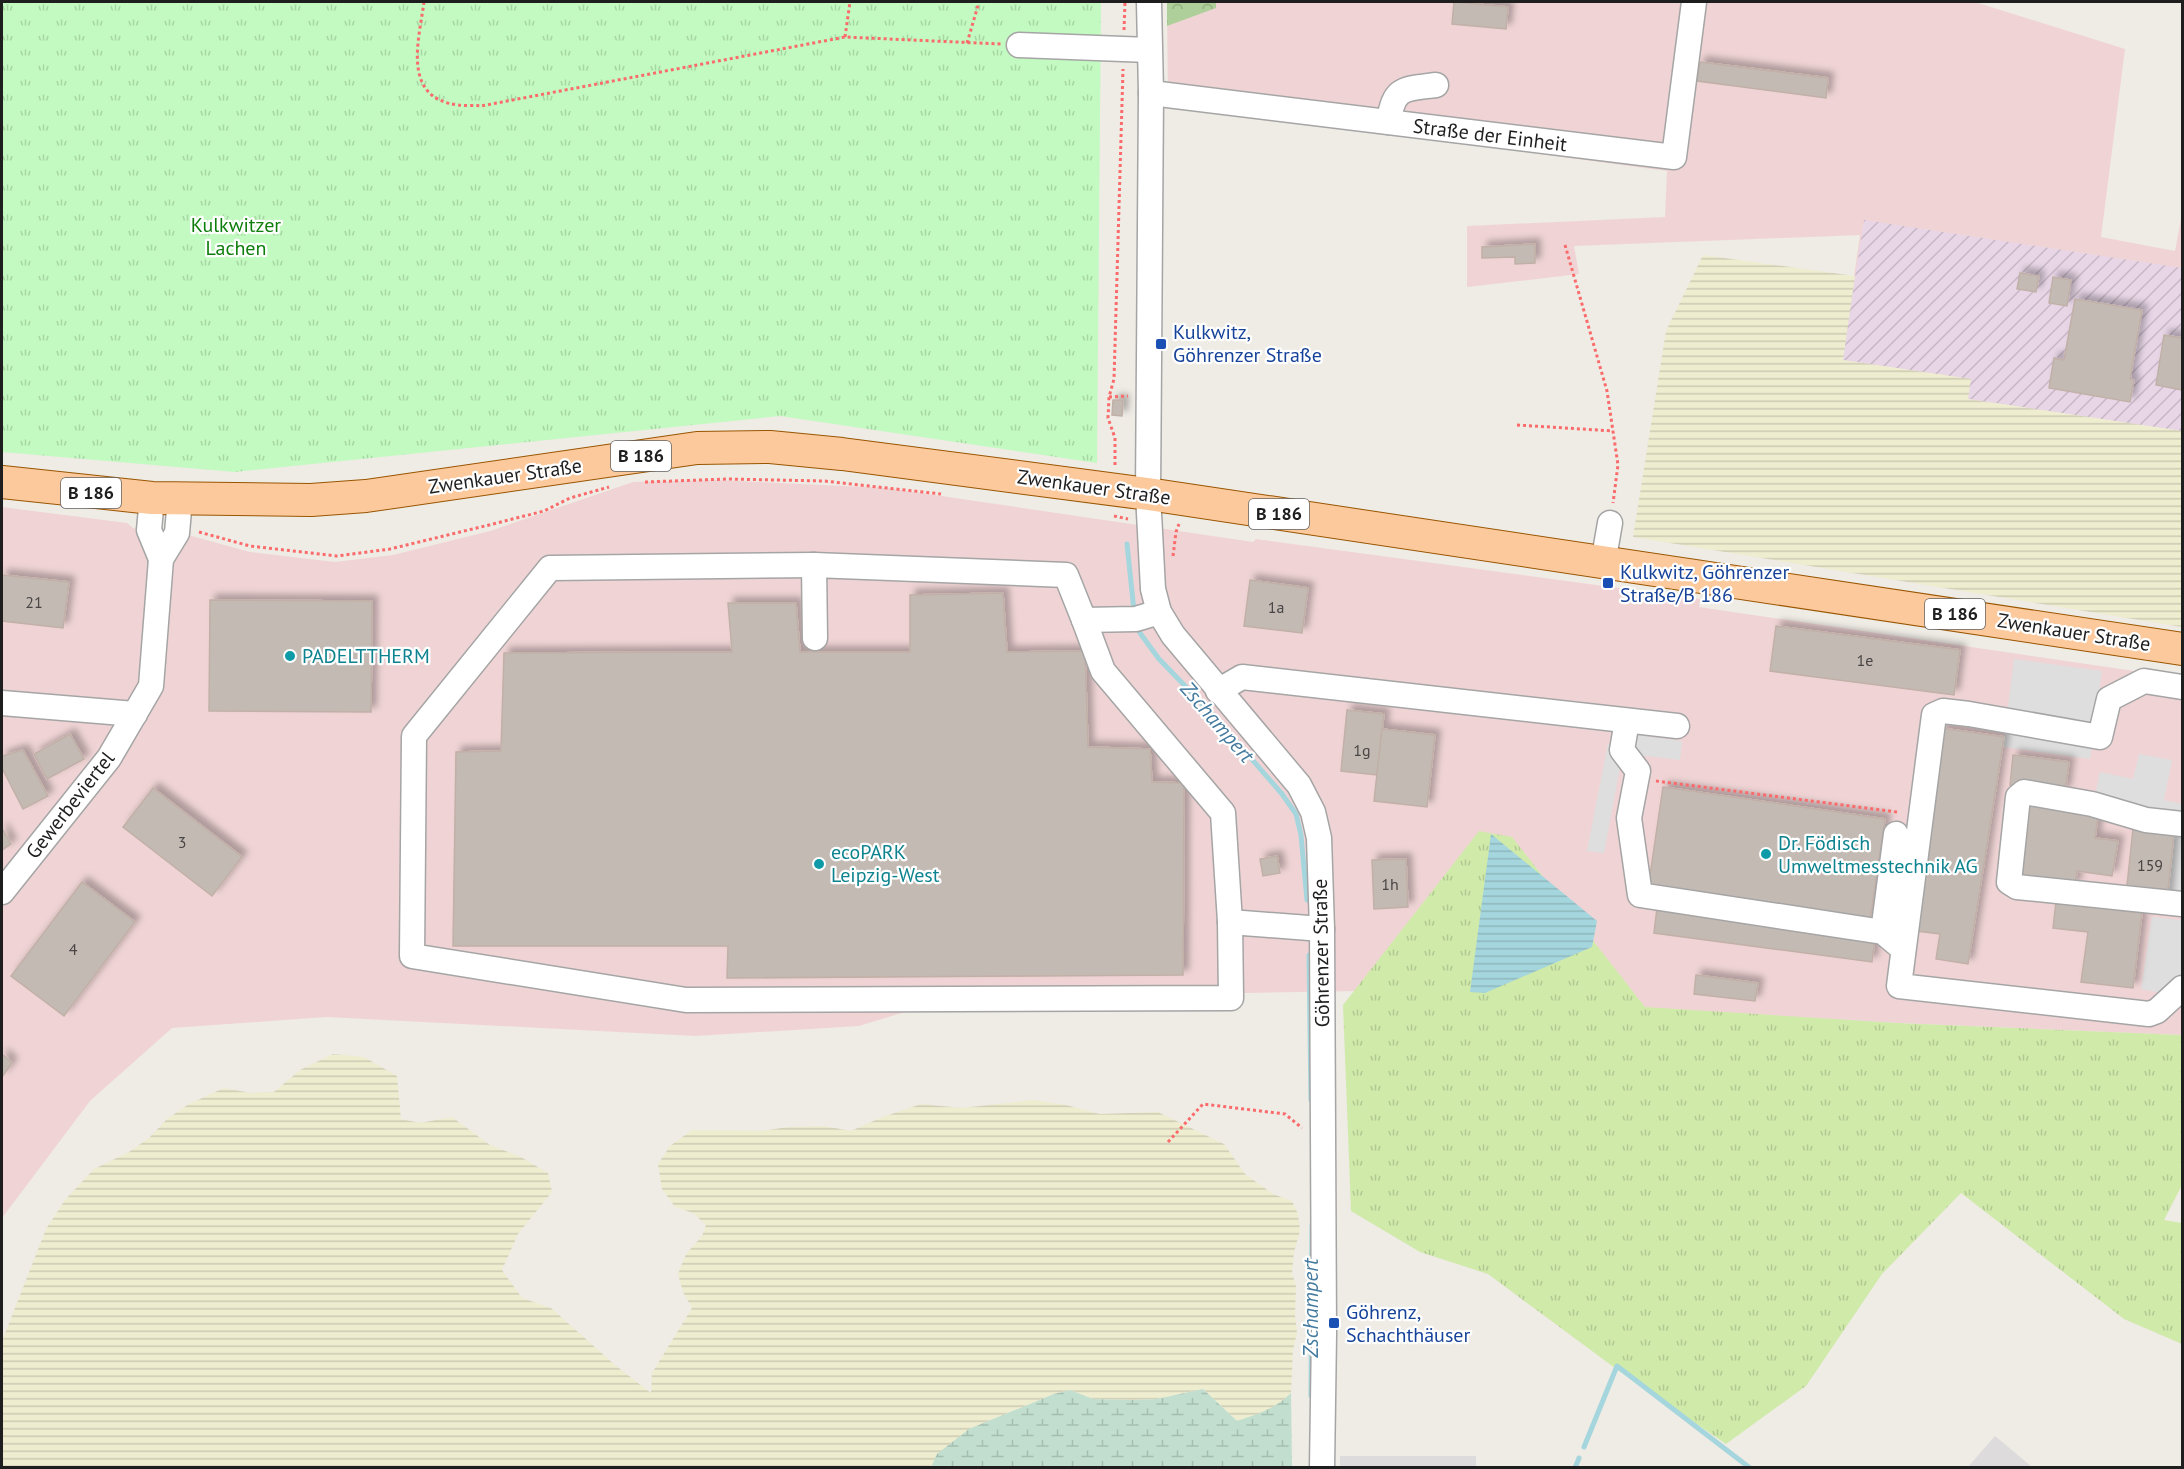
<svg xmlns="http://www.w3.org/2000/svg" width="2184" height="1469" font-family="'PT Sans',sans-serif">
  <defs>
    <pattern id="industrial-furrows" width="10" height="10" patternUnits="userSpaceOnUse" patternTransform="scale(1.5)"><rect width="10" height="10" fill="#e8d6e7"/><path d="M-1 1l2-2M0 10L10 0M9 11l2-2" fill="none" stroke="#c7b7c6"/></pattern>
    <pattern id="farmland-rules" width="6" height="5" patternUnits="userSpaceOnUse" patternTransform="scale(1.5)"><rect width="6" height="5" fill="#eeedd0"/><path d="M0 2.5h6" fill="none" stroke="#cccbb2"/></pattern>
    <pattern id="grass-tufts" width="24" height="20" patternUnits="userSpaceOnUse" patternTransform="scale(1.5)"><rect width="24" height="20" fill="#d0eaaa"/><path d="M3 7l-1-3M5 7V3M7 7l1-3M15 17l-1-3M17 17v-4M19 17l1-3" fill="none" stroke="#b2c892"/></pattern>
    <pattern id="forest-crowns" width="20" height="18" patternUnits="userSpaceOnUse" patternTransform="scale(1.5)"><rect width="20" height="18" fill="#aecf99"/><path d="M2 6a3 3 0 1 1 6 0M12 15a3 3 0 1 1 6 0" fill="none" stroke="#95b183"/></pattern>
    <pattern id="wetland-marsh" width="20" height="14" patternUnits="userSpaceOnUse" patternTransform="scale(1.5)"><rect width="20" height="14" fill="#c1dece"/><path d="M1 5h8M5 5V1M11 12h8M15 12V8" fill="none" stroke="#a5beb0"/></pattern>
    <pattern id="park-tufts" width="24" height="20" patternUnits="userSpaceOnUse" patternTransform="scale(1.5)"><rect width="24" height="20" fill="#c3fac1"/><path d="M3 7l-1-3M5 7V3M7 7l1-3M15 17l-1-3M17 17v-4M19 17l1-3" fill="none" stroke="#a7d6a5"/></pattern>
    <pattern id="water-rules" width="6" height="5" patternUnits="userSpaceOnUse" patternTransform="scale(1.5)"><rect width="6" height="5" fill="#a5d6dd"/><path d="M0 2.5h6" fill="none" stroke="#8eb7bd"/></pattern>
    <filter id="shadow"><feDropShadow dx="5.5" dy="-5.5" stdDeviation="3" flood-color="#0004"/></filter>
  </defs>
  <rect width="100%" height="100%" fill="#efebe5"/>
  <g fill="#dddbdc">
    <polygon points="1995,1436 2032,1467 1968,1467"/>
    <rect x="1340" y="1456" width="136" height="11"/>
  </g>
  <g fill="#f0d4d5">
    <polygon points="1167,2 1975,2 2125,49 2101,237 2175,251 2182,214 2182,431 1968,399 1970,379 1842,360 1860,235 1574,246 1579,274 1467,287 1467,226 1665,217 1667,171 1168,104"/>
    <polygon points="716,480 887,488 1253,542 1256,539 1700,599 1699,607 2182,678 2182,1035 1897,1023 1356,991 1036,997 921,1007 859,1026 695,1036 326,1017 172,1028 90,1101 2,1218 2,507 127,523 133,528 188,535 250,552 335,562 393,555 490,531 633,482"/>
  </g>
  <polygon fill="url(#industrial-furrows)" points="1864,220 2182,268 2182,431 1968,399 1970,379 1842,360"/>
  <g fill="url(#farmland-rules)">
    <polygon points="1703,255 1855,276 1843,360 1971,379 1968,399 2182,431 2182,627 1633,537 1666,331"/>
    <polygon points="333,1054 364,1057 397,1076 401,1119 420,1123 452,1117 490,1145 521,1157 548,1173 552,1192 518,1234 502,1270 522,1298 551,1308 615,1365 651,1393 652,1373 692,1308 683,1292 678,1274 686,1254 702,1236 706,1225 693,1213 675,1207 662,1189 658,1164 670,1146 692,1130 762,1131 788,1127 824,1126 851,1131 880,1118 921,1104 962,1108 1034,1100 1066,1105 1100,1114 1158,1112 1224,1144 1245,1174 1273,1194 1292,1201 1298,1214 1300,1231 1294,1252 1292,1273 1296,1286 1295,1316 1297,1333 1293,1350 1291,1393 1279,1405 1259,1414 1237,1421 1203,1389 1157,1399 1132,1400 1093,1399 1070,1390 1054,1394 969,1429 931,1465 931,1467 2,1467 2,1341 46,1229 65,1200 94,1169 129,1152 150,1137 167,1119 189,1104 224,1088 251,1093 274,1092 300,1070"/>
  </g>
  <polygon fill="url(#grass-tufts)" points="1479,831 1512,837 1645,1007 1897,1023 2182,1035 2182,1185 2164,1220 2182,1223 2182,1344 2124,1319 1961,1193 1882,1274 1806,1386 1726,1444 1619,1371 1488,1274 1420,1252 1351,1211 1343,1005"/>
  <polygon fill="url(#forest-crowns)" points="1167,2 1216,2 1216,8 1167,26"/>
  <path fill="url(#wetland-marsh)" d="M 1203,1389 L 1237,1421 C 1258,1414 1275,1409 1291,1393 L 1292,1467 L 931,1467 L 937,1454 L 969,1429 L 1054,1394 L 1070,1390 L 1093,1399 L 1132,1400 L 1157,1399 Z"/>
  <polygon fill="url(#park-tufts)" points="2,2 1101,2 1097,463 780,416 235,472 2,452"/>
  <g fill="#dedede">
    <polygon points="2014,659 2102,671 2090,759 2003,747"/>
    <polygon points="1636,735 1682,741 1680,760 1638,755 1634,750"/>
    <polygon points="1608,743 1620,767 1604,853 1587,851"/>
    <polygon points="2139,754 2172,760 2164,800 2182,804 2182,818 2094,800 2100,772 2133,779"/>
    <polygon points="2173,836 2182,838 2182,897 2167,895"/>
    <polygon points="2152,917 2182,920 2182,974 2161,993 2141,989"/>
  </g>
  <polygon fill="url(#water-rules)" points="1491,834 1597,921 1592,947 1485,993 1470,992"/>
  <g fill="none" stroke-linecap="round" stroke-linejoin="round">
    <g stroke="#a5d6dd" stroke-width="5">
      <polyline points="1127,544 1134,611"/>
      <polyline points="1138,626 1140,633 1159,659 1217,719 1282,794 1296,814 1301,835 1307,900"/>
      <polyline points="1309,955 1311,1100"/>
      <polyline points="1311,1396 1312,1225"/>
      <polyline points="1584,1447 1617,1366 1750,1468"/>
      <polyline points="1575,1468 1579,1458"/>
    </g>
  </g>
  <g fill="#c4bab4" stroke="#c1b0a7" stroke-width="1.5" filter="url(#shadow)">
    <polygon points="1454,2 1508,7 1506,29 1452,24"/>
    <polygon points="1700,62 1828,78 1826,98 1697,81"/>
    <polygon points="1535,244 1535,263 1515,264 1515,257 1482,258 1482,247"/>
    <polygon points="2020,273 2039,276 2036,292 2017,289"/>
    <polygon points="2053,277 2071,280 2067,306 2049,303"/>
    <polygon points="2075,299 2142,310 2130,379 2134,380 2130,402 2049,388 2054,358 2064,360"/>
    <polygon points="2164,335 2182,338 2182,390 2156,385"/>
    <polygon points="1113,400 1123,400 1122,416 1112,415"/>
    <polygon points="2,575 69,582 63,628 2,621"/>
    <polygon points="1250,580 1308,588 1302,633 1244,626"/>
    <polygon points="1003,593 1007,652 1085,651 1088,747 1150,749 1152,782 1184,783 1183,975 727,978 728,946 453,946 456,752 501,751 504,653 732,652 728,603 796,603 800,652 910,652 910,595"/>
    <polygon points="210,600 372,601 371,712 209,711"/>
    <polygon points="1776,626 1960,650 1954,695 1770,671"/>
    <polygon points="1347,710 1384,714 1377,775 1341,771"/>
    <polygon points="1941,728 2004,737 1968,964 1936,959 1940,934 1909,930"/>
    <polygon points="1382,729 1435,735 1427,807 1374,801"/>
    <polygon points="70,734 84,759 47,779 34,754"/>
    <polygon points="23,750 48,796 23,809 2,768 2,756"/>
    <polygon points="2013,755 2069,762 2065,792 2010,785"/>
    <polygon points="1663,787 1885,819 1870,921 1648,889"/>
    <polygon points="153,788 242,857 212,896 123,827"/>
    <polygon points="2027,798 2098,816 2095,838 2118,841 2112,876 2077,871 2075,886 2014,877"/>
    <polygon points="2,828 11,844 2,850"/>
    <polygon points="2133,829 2174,833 2167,899 2126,895"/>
    <polygon points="1277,856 1280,873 1263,876 1260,859"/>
    <polygon points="1406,859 1408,907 1374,909 1372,860"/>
    <polygon points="82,882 135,922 64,1016 11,976"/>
    <polygon points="2056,902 2142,913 2133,988 2081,982 2088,932 2053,928"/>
    <polygon points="1657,908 1875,937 1872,962 1654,933"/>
    <polygon points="1696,975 1758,983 1755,1001 1694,994"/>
    <polygon points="2,1054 12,1063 2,1077"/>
  </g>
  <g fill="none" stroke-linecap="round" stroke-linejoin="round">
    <defs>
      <g id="minor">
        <polyline points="1149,2 1151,93 1148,494 1153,589 1159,612 1173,635 1299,785 1313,812 1319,838 1322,929 1324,1334 1322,1468"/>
        <polyline points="1019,45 1149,50"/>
        <polyline points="1151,93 1674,157 1694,2"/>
        <path d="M 1389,122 C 1393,86 1405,89 1436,85"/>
        <polyline points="152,498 149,530 161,559"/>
        <polyline points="1603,563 1610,523"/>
        <polyline points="814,565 550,568 414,736 412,956 686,1000 1231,998 1230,922 1322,929"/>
        <polyline points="1084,620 1103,671 1223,813 1230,922"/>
        <polyline points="815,638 814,565 1066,575 1084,620 1136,619 1159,612"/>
        <polyline points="2182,687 2144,681 2109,699 2100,737 1969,714 1943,711 1934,715 1899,986 2149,1014 2157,1011 2182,988"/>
        <polyline points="1218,691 1242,677 1677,726"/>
        <polyline points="2,703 135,714"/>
        <polyline points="1627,721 1622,750 1638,771 1629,818 1640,895 1883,932 1903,949"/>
        <polyline points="2182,824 2146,820 2092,804 2024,792 2018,797 2009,882 2017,887 2182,904"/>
        <polyline points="2,892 109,758 151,686 161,559 177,533 180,499"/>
        <polyline points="1883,932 1896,834"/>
      </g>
      <polyline id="major" points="2,482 152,498 311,500 366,496 697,448 770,447 842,454 1148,494 2182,649"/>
    </defs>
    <use href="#minor" stroke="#a5a5a5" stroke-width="27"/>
    <use href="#major" stroke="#995600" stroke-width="34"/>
    <g stroke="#fa6b6b" stroke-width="3" stroke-dasharray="3 3" stroke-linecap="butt">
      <path d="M 424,2 C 419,40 401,98 458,105 C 465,106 474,105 481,106 L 845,37 L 1001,44"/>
      <polyline points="1124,30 1125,2"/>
      <polyline points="845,37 850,2"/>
      <polyline points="967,43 979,2"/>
      <polyline points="1565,245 1607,391 1618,465 1613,503"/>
      <polyline points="1109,397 1128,396"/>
      <polyline points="1517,425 1613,431"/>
      <polyline points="1115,465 1115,438 1108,418 1109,397 1114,379 1123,69"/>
      <polyline points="645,482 728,479 824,481 941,494"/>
      <polyline points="1114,516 1128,519"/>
      <polyline points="199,532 250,546 337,556 390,549 489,525 544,511 570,498 609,487"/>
      <polyline points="1173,556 1176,532 1179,524"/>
      <polyline points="1656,781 1897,812"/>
      <polyline points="1168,1142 1203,1104 1285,1114 1302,1128"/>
    </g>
    <use href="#minor" stroke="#fff" stroke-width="24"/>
    <use href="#major" stroke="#fcc99d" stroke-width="32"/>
  </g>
  <g fill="#1a4fb4" stroke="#fff" stroke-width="2">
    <rect x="1155" y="338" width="12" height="12" rx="3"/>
    <rect x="1602" y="577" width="12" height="12" rx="3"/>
    <rect x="1328" y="1317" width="12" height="12" rx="3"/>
  </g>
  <g fill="#0f9aa8" stroke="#fff" stroke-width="2">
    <circle cx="290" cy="656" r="6"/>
    <circle cx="1766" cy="854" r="6"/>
    <circle cx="819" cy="864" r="6"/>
  </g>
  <g text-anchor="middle" stroke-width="4.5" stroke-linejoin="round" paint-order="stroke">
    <g font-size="16" fill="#484544">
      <text x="34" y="608">21</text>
      <text x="1276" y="613">1a</text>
      <text x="1865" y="666">1e</text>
      <text x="1362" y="756">1g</text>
      <text x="182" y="848">3</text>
      <text x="2150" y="871">159</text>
      <text x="1390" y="890">1h</text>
      <text x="73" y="955">4</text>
    </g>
    <g fill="#fff" stroke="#626262" stroke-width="1.5">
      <rect x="611" y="441" width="60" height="30" rx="4.5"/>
      <rect x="61" y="478" width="60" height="30" rx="4.5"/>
      <rect x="1249" y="499" width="60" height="30" rx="4.5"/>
      <rect x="1925" y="599" width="60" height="30" rx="4.5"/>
    </g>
    <g font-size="18" font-weight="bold" fill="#1e1e1e">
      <text x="641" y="462">B 186</text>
      <text x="91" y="499">B 186</text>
      <text x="1279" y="520">B 186</text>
      <text x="1955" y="620">B 186</text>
    </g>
    <g font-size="20" fill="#1e1e1e" stroke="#fff">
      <text transform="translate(1490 135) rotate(7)" y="7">Straße der Einheit</text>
      <text transform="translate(505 476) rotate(-8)" y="7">Zwenkauer Straße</text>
      <text transform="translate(1094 487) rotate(8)" y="7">Zwenkauer Straße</text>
      <text transform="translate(2074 632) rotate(9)" y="7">Zwenkauer Straße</text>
      <text transform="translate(70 805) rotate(-52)" y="7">Gewerbeviertel</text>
      <text transform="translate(1321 953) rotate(-91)" y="7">Göhrenzer Straße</text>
    </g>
    <g font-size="20" fill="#0e7e0b" stroke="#fff">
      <text x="236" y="232">Kulkwitzer<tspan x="236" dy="23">Lachen</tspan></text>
    </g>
    <g font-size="20" fill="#164399" stroke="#fff" text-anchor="start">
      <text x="1173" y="339">Kulkwitz,<tspan x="1173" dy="23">Göhrenzer Straße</tspan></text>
      <text x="1620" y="579">Kulkwitz, Göhrenzer<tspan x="1620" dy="23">Straße/B 186</tspan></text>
      <text x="1346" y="1319">Göhrenz,<tspan x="1346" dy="23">Schachthäuser</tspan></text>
    </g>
    <g font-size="20" fill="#0d838f" stroke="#fff" text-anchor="start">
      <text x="302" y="663">PADELTTHERM</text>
      <text x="1778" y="850">Dr. Födisch<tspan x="1778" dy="23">Umweltmesstechnik AG</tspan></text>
      <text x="831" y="859">ecoPARK<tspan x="831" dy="23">Leipzig-West</tspan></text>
    </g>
    <g font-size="21" font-style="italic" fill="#447b9f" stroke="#fff">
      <text transform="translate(1217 722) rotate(49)" y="7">Zschampert</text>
      <text transform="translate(1311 1308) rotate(-90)" y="7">Zschampert</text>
    </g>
  </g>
  <rect width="2184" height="1469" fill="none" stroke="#1e1e1e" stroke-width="6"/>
</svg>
